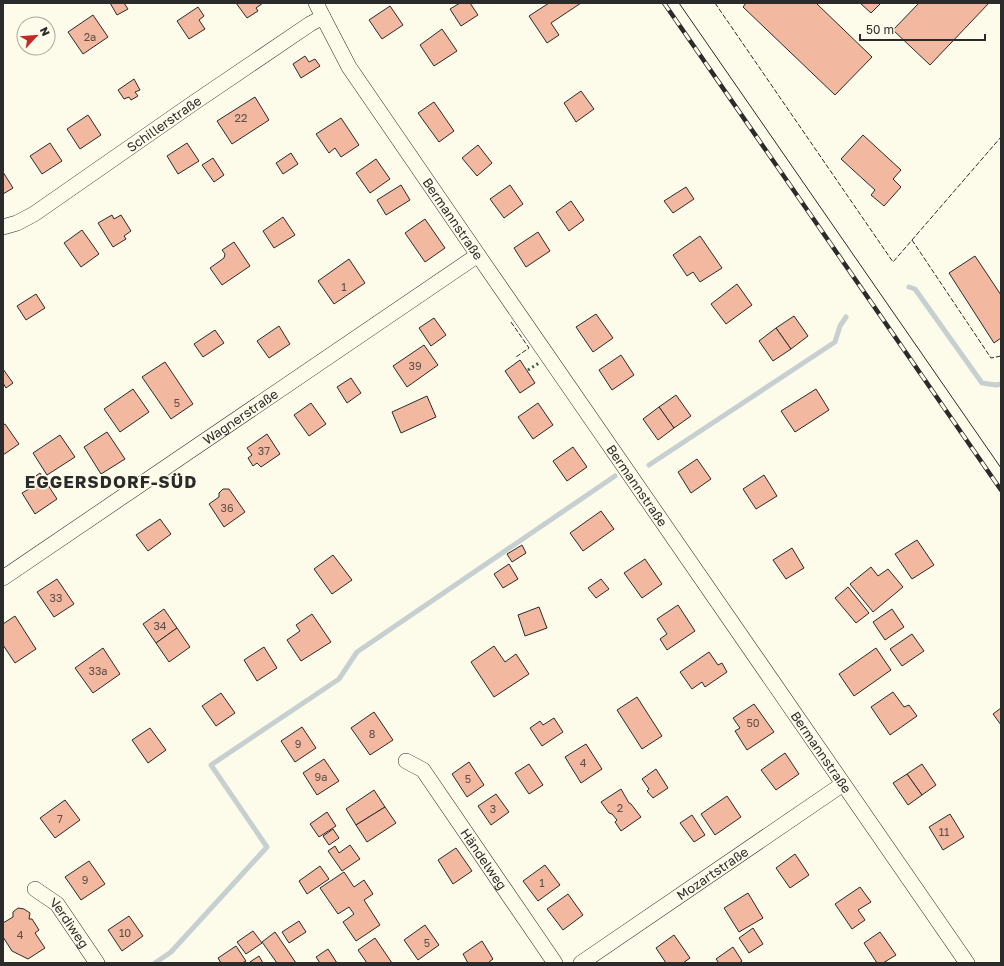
<svg xmlns="http://www.w3.org/2000/svg" width="1004" height="966" font-family="'Golos Text',sans-serif">
  <rect width="100%" height="100%" fill="#fdfbea"/>
  <g fill="none" stroke-linecap="round" stroke-linejoin="round">
    <g stroke="#c7d0d0" stroke-width="5">
      <polyline points="909,287 915,289 982,383 996,385 1001,384"/>
      <polyline points="649,465 835,342 840,326 846,317"/>
      <polyline points="155,963 171,952 267,847 211,765 339,679 357,652 615,476"/>
    </g>
  </g>
  <g fill="#f2b8a0" stroke="#2b2b2b">
    <polygon points="110,3 124,3 128,9 117,15"/>
    <polygon points="236,3 263,3 256,8 258,11 247,18"/>
    <polygon points="460,3 470,3 478,15 461,26 450,9"/>
    <polygon points="549,3 581,3 551,23 559,35 547,43 529,16"/>
    <polygon points="746,3 816,3 872,57 835,95 743,7"/>
    <polygon points="860,3 881,3 871,13"/>
    <polygon points="919,3 989,3 930,65 893,30"/>
    <polygon points="390,6 403,25 382,39 369,20"/>
    <polygon points="198,7 204,16 199,20 205,29 189,39 177,21"/>
    <polygon points="93,15 108,37 83,54 68,32"/>
    <polygon points="442,29 457,51 434,66 420,45"/>
    <polygon points="305,56 309,62 315,59 320,66 301,78 293,64"/>
    <polygon points="134,79 140,90 135,92 138,96 131,100 129,97 124,99 118,90"/>
    <polygon points="581,91 594,109 576,122 564,103"/>
    <polygon points="255,97 269,120 232,144 217,121"/>
    <polygon points="434,102 454,131 439,142 418,113"/>
    <polygon points="88,115 101,135 80,149 67,129"/>
    <polygon points="341,118 359,145 341,157 335,148 329,153 316,134"/>
    <polygon points="863,135 901,170 893,179 901,187 884,206 871,195 875,190 841,159"/>
    <polygon points="50,143 62,161 42,174 30,156"/>
    <polygon points="187,143 199,161 178,174 167,156"/>
    <polygon points="478,145 492,163 477,176 462,158"/>
    <polygon points="291,153 298,164 283,174 276,163"/>
    <polygon points="213,158 224,175 214,182 202,165"/>
    <polygon points="376,159 390,179 370,193 356,173"/>
    <polygon points="3,172 13,188 3,194"/>
    <polygon points="401,185 410,200 386,215 377,200"/>
    <polygon points="510,185 523,204 504,218 490,199"/>
    <polygon points="686,187 694,199 673,213 664,201"/>
    <polygon points="571,201 584,220 569,231 556,212"/>
    <polygon points="112,215 114,219 121,215 131,231 124,236 126,239 113,247 98,223"/>
    <polygon points="283,217 295,235 274,248 263,231"/>
    <polygon points="425,219 445,248 425,262 405,233"/>
    <polygon points="82,230 99,254 81,267 64,243"/>
    <polygon points="538,232 550,251 526,267 514,248"/>
    <polygon points="700,236 722,268 700,282 693,272 687,276 673,255"/>
    <polygon points="234,242 250,266 222,285 210,268 224,258 225,254 222,250"/>
    <polygon points="975,256 1001,295 1001,338 994,343 949,273"/>
    <polygon points="349,259 365,283 334,304 318,281"/>
    <polygon points="737,284 752,305 726,324 711,304"/>
    <polygon points="36,294 45,308 26,320 17,306"/>
    <polygon points="596,314 613,338 593,352 576,327"/>
    <polygon points="794,316 808,336 791,349 776,328"/>
    <polygon points="434,318 446,335 431,346 419,328"/>
    <polygon points="279,326 290,344 269,358 257,341"/>
    <polygon points="776,328 791,349 773,361 759,341"/>
    <polygon points="215,330 224,343 203,357 194,344"/>
    <polygon points="424,345 438,365 407,387 393,366"/>
    <polygon points="621,355 634,375 612,390 599,370"/>
    <polygon points="520,360 535,383 520,393 505,371"/>
    <polygon points="165,362 193,404 171,419 142,377"/>
    <polygon points="3,369 13,383 6,388 3,383"/>
    <polygon points="351,378 361,393 347,403 337,387"/>
    <polygon points="133,389 149,412 120,432 104,409"/>
    <polygon points="816,389 829,410 795,432 781,411"/>
    <polygon points="676,395 691,416 674,428 659,407"/>
    <polygon points="427,396 436,417 401,433 392,412"/>
    <polygon points="311,403 326,424 309,436 294,415"/>
    <polygon points="538,403 553,425 533,439 518,417"/>
    <polygon points="659,407 674,428 658,440 643,419"/>
    <polygon points="5,424 19,444 3,455 3,425"/>
    <polygon points="107,432 125,459 101,474 84,447"/>
    <polygon points="267,434 280,454 261,467 257,463 253,466 248,458 252,455 247,448"/>
    <polygon points="60,435 75,457 47,475 33,453"/>
    <polygon points="573,447 587,467 567,481 553,461"/>
    <polygon points="697,459 711,479 691,493 678,472"/>
    <polygon points="40,473 57,499 35,514 22,493 34,486 30,480"/>
    <polygon points="764,475 777,496 756,509 743,489"/>
    <polygon points="223,489 229,489 245,512 224,527 209,504 219,497 219,493"/>
    <polygon points="601,511 614,529 583,551 570,533"/>
    <polygon points="160,519 171,534 148,551 136,535"/>
    <polygon points="917,540 934,565 912,579 895,554"/>
    <polygon points="522,545 526,553 512,562 507,554"/>
    <polygon points="792,548 804,568 786,579 773,560"/>
    <polygon points="333,555 352,580 332,594 314,569"/>
    <polygon points="645,559 662,584 642,598 624,573"/>
    <polygon points="509,564 518,579 503,588 494,574"/>
    <polygon points="871,567 878,576 888,569 903,587 873,612 850,584"/>
    <polygon points="57,579 74,604 54,617 37,592"/>
    <polygon points="601,579 609,589 596,598 588,588"/>
    <polygon points="848,587 869,613 856,623 835,598"/>
    <polygon points="678,605 695,631 667,650 660,639 667,634 657,619"/>
    <polygon points="539,607 547,628 525,636 518,615"/>
    <polygon points="164,609 177,628 156,643 143,624"/>
    <polygon points="892,609 904,627 885,640 873,622"/>
    <polygon points="312,614 331,642 301,661 287,640 300,631 296,625"/>
    <polygon points="15,616 36,649 15,663 3,645 3,624"/>
    <polygon points="177,628 190,647 169,662 156,643"/>
    <polygon points="912,634 924,651 902,666 890,649"/>
    <polygon points="494,646 505,662 516,654 529,674 494,697 471,662"/>
    <polygon points="264,647 277,668 257,681 244,660"/>
    <polygon points="103,648 120,674 93,693 75,668"/>
    <polygon points="876,648 891,670 854,696 839,674"/>
    <polygon points="709,652 718,665 722,663 727,672 705,687 702,682 692,689 680,672"/>
    <polygon points="893,692 904,707 909,705 917,716 890,735 871,707"/>
    <polygon points="221,693 235,713 216,726 202,706"/>
    <polygon points="637,697 662,736 642,749 617,710"/>
    <polygon points="754,704 774,732 747,750 735,731 740,728 733,718"/>
    <polygon points="1001,708 1001,725 993,714"/>
    <polygon points="374,712 393,740 370,755 351,728"/>
    <polygon points="554,718 563,732 542,746 530,728 540,721 543,725"/>
    <polygon points="302,727 316,748 295,762 281,741"/>
    <polygon points="150,728 166,750 148,763 132,740"/>
    <polygon points="586,744 602,769 581,783 565,757"/>
    <polygon points="785,753 799,774 776,790 761,770"/>
    <polygon points="324,759 339,781 317,795 303,773"/>
    <polygon points="469,762 484,785 467,797 452,774"/>
    <polygon points="529,764 543,785 529,794 515,773"/>
    <polygon points="922,764 936,785 922,795 907,774"/>
    <polygon points="656,769 668,788 653,798 647,791 649,789 642,779"/>
    <polygon points="907,774 922,795 908,805 893,783"/>
    <polygon points="621,789 629,803 631,804 641,817 621,831 615,822 617,820 612,814 609,813 601,802"/>
    <polygon points="374,790 385,807 356,825 346,809"/>
    <polygon points="496,794 509,812 491,825 478,806"/>
    <polygon points="727,796 741,817 715,835 701,814"/>
    <polygon points="65,800 80,820 55,838 40,818"/>
    <polygon points="385,807 396,823 367,842 356,825"/>
    <polygon points="327,812 336,826 319,837 310,824"/>
    <polygon points="950,814 964,837 943,850 929,827"/>
    <polygon points="692,815 705,835 694,842 680,823"/>
    <polygon points="333,829 339,838 329,845 323,836"/>
    <polygon points="350,845 360,859 342,871 328,851 335,846 339,853"/>
    <polygon points="456,848 472,871 453,884 438,860"/>
    <polygon points="795,854 809,875 790,888 776,868"/>
    <polygon points="89,861 105,884 81,900 65,877"/>
    <polygon points="545,865 560,885 538,901 523,881"/>
    <polygon points="320,866 329,879 307,894 299,881"/>
    <polygon points="344,872 354,887 364,880 373,894 364,900 380,925 356,941 343,922 354,914 349,907 338,914 320,888"/>
    <polygon points="860,887 871,902 858,910 865,920 852,929 835,904"/>
    <polygon points="748,893 763,918 739,932 724,908"/>
    <polygon points="568,894 583,915 563,930 547,909"/>
    <polygon points="18,908 24,909 30,913 29,919 32,919 39,930 35,933 45,948 28,959 12,951 3,937 3,923 13,917 13,912"/>
    <polygon points="129,916 143,936 122,951 108,930"/>
    <polygon points="299,921 306,932 289,943 282,932"/>
    <polygon points="425,925 439,945 418,960 404,940"/>
    <polygon points="753,928 763,944 749,953 739,938"/>
    <polygon points="253,931 262,943 246,954 237,942"/>
    <polygon points="275,932 296,963 277,963 262,942"/>
    <polygon points="880,932 896,955 883,963 877,963 864,943"/>
    <polygon points="674,935 690,958 683,963 666,963 656,948"/>
    <polygon points="375,938 392,963 367,963 358,950"/>
    <polygon points="482,941 493,959 489,962 490,963 468,963 463,954"/>
    <polygon points="236,946 246,961 242,963 221,963 218,958"/>
    <polygon points="733,947 742,961 739,963 719,963 716,959"/>
    <polygon points="328,949 337,963 320,963 316,957"/>
    <polygon points="259,956 263,963 250,963 250,962"/>
  </g>
  <g fill="none" stroke-linecap="round" stroke-linejoin="round">
    <defs>
      <g id="minor">
        <path id="s1" d="M 316,3 L 323,17 L 349,67 L 478,255 L 967,963"/>
        <path id="s2" d="M 3,227 L 17,223 L 34,214 L 192,104 L 310,24 L 323,17"/>
        <path id="s3" d="M 3,578 L 478,255"/>
        <path id="s4" d="M 406,761 L 423,770 L 555,963"/>
        <path id="s5" d="M 35,889 L 57,904 L 97,963"/>
        <path id="s6" d="M 581,963 L 843,784"/>
      </g>
    </defs>
    <use href="#minor" stroke="#2b2b2b" stroke-width="16"/>
    <use href="#minor" stroke="#fdfbea" stroke-width="15"/>
    <polyline stroke="#2b2b2b" stroke-width="1" points="679,3 1001,468"/>
    <defs>
      <polyline id="rail" points="664,3 1001,490"/>
    </defs>
    <use href="#rail" stroke="#2b2b2b" stroke-width="4.5"/>
    <use href="#rail" stroke="#fdfbea" stroke-width="3" stroke-dasharray="9" stroke-linecap="butt"/>
    <polyline stroke="#34623c" stroke-width="3" stroke-dasharray="2 3" stroke-linecap="butt" points="528,370 539,363"/>
    <g stroke="#2b2b2b" stroke-width="1" stroke-dasharray="5 2" stroke-linecap="butt">
      <polyline points="715,3 893,262 1001,137"/>
      <polyline points="912,240 991,358 1001,356"/>
      <polyline points="511,322 529,348 516,357"/>
    </g>
  </g>
  <g text-anchor="middle" stroke-width="3" stroke-linejoin="round" paint-order="stroke">
    <g font-size="11" fill="#5d4e48">
      <text x="90" y="41">2a</text>
      <text x="241" y="122">22</text>
      <text x="344" y="291">1</text>
      <text x="415" y="370">39</text>
      <text x="177" y="407">5</text>
      <text x="264" y="455">37</text>
      <text x="227" y="512">36</text>
      <text x="56" y="602">33</text>
      <text x="160" y="630">34</text>
      <text x="98" y="675">33a</text>
      <text x="753" y="727">50</text>
      <text x="372" y="738">8</text>
      <text x="298" y="748">9</text>
      <text x="583" y="767">4</text>
      <text x="321" y="781">9a</text>
      <text x="468" y="783">5</text>
      <text x="620" y="812">2</text>
      <text x="493" y="813">3</text>
      <text x="60" y="823">7</text>
      <text x="944" y="836">11</text>
      <text x="85" y="884">9</text>
      <text x="542" y="887">1</text>
      <text x="125" y="937">10</text>
      <text x="20" y="939">4</text>
      <text x="427" y="947">5</text>
    </g>
    <g font-size="13" fill="#2b2b2b" stroke="#fdfbea">
      <text dy="5" stroke="none"><textPath href="#s2" startOffset="192">Schillerstraße</textPath></text>
      <text dy="5" stroke="none"><textPath href="#s1" startOffset="256">Bermannstraße</textPath></text>
      <text dy="5" stroke="none"><textPath href="#s3" startOffset="287">Wagnerstraße</textPath></text>
      <text dy="5" stroke="none"><textPath href="#s1" startOffset="580">Bermannstraße</textPath></text>
      <text dy="5" stroke="none"><textPath href="#s1" startOffset="904">Bermannstraße</textPath></text>
      <text dy="5" stroke="none"><textPath href="#s4" startOffset="127">Händelweg</textPath></text>
      <text dy="5" stroke="none"><textPath href="#s6" startOffset="159">Mozartstraße</textPath></text>
      <text dy="5" stroke="none"><textPath href="#s5" startOffset="49">Verdiweg</textPath></text>
    </g>
    <g font-size="17" font-weight="bold" letter-spacing="1" fill="#2b2b2b" stroke="#fdfbea">
      <text x="111" y="488">EGGERSDORF-SÜD</text>
    </g>
  </g>
  <rect width="1004" height="966" fill="none" stroke="#2b2b2b" stroke-width="8"/>
  <g transform="translate(36 36) rotate(64)"><circle r="19" fill="#fdfbea" stroke="#a9a89e"/>
  <path d="M0-3L7 15L0 10L-7 15Z" fill="#c62828"/>
  <text y="-6" font-size="11" font-weight="bold" text-anchor="middle" fill="#2b2b2b">N</text>
  </g>
  <path d="M860 34v6h125v-6" fill="none" stroke="#2b2b2b" stroke-width="2"/>
  <text x="866" y="34" font-size="12" fill="#2b2b2b" stroke="#fdfbea" stroke-width="3" paint-order="stroke">50 m</text>
</svg>
